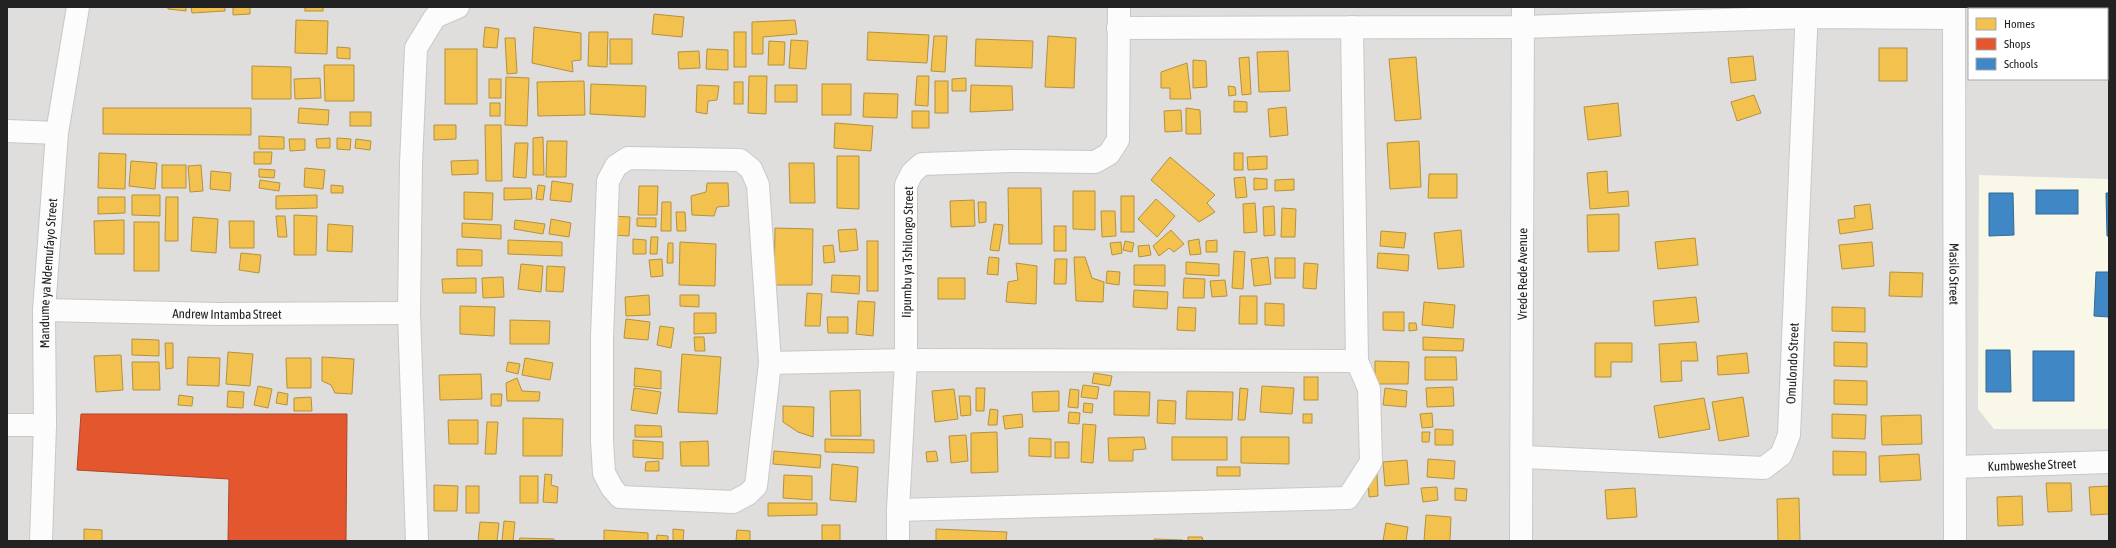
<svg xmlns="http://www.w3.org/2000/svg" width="2116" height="548" font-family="'Asap Condensed',sans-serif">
  <rect width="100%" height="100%" fill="#f0eeeb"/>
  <path fill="#dfdedc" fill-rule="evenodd" d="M 7,7 L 2109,7 L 2109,541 L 7,541 ZM 1969,9 L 2107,9 L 2107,79 L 1969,79 Z"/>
  <polygon fill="#f8f7e8" points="1979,175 2109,179 2109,429 1994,429 1978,409"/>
  <g fill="#f2c14e" stroke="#b49141">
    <polygon points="168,7 186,7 186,11 168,9"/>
    <polygon points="191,7 225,7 225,11 192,13"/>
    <polygon points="233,7 250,7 250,14 233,15"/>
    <rect x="305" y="7" width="18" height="4"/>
    <polygon points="654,14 684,17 682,37 652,34"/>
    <polygon points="296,20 328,21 327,54 295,53"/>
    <polygon points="795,20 797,34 763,37 763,54 752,54 752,22"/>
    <polygon points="485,27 499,29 497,48 483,47"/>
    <polygon points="534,27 581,33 581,60 572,61 573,72 532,63"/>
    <polygon points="589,32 608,32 607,67 588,66"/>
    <rect x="734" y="32" width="12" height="35"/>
    <polygon points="868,32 929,35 927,63 867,60"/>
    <polygon points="934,36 947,36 945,72 931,71"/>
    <polygon points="1048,36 1076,38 1074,88 1045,87"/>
    <polygon points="505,38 515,38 517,73 507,74"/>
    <rect x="610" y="39" width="22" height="25"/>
    <polygon points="976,39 1033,41 1032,68 975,66"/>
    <polygon points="791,40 808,41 806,69 789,68"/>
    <polygon points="769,41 785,42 784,65 768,65"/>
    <polygon points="337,47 350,48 350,59 337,58"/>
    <rect x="1879" y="48" width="28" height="33"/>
    <rect x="445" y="49" width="32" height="55"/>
    <polygon points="707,49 728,50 728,70 706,69"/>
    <polygon points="699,51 700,68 679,69 678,52"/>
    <polygon points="1288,51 1290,91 1259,92 1257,52"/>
    <polygon points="1753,56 1756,80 1731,83 1728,58"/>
    <polygon points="1249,57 1251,94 1242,95 1239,58"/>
    <polygon points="1416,57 1421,119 1395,121 1389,59"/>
    <polygon points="1193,60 1206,61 1207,87 1193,88"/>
    <polygon points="1187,63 1191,99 1170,99 1170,88 1161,88 1161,72"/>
    <polygon points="324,65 354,65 354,101 325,101"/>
    <polygon points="252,66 291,67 291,99 252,99"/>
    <polygon points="749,76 767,76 766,114 748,113"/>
    <polygon points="917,76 929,76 928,106 915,105"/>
    <polygon points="506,77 529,78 527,126 505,125"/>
    <polygon points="320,78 321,98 295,99 294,79"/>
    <polygon points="966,78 966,91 952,91 952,79"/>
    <rect x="489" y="79" width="12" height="19"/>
    <polygon points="584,81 585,115 538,116 537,82"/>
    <rect x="935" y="81" width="13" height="32"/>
    <rect x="734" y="82" width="9" height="22"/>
    <polygon points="591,84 646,86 645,117 590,114"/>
    <rect x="822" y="84" width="29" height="31"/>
    <polygon points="697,85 719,86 717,100 708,101 707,114 696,112"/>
    <rect x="775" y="85" width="22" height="17"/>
    <polygon points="971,85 1012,86 1013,110 970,112"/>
    <polygon points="1228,86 1235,87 1236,95 1229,96"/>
    <polygon points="864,93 898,94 897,118 863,117"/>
    <polygon points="1754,95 1761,113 1737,121 1731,102"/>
    <polygon points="1234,101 1247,102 1247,112 1234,112"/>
    <rect x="490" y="103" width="10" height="13"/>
    <polygon points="1618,103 1621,136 1588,140 1584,107"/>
    <polygon points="1286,107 1288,135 1270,137 1268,109"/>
    <polygon points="103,108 251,108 251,135 103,134"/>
    <polygon points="299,108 329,110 328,125 298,123"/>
    <polygon points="1186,108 1200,110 1201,134 1186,134"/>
    <polygon points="1181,110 1182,131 1165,132 1164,111"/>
    <rect x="912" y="111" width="17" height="17"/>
    <rect x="350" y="112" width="21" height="14"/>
    <polygon points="835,123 873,126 871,151 834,148"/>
    <polygon points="434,125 456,125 456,139 434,140"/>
    <polygon points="485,125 501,125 502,181 486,181"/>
    <polygon points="259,136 284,137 284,149 259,149"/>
    <polygon points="543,137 544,175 533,175 533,138"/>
    <polygon points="330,138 330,148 317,148 316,139"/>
    <polygon points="337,138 351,139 350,150 337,149"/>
    <polygon points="289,139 305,139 305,150 290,151"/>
    <polygon points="356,139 371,141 370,150 355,148"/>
    <polygon points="547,141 567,141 566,177 546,177"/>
    <polygon points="1419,141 1421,187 1390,189 1387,143"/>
    <polygon points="515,143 528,143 526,178 513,177"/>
    <polygon points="254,152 272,152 271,164 254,164"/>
    <polygon points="99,153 126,154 125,189 98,188"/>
    <rect x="1234" y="153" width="9" height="17"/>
    <polygon points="837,156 859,156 859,209 837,208"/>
    <polygon points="1267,156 1267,169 1248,170 1247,157"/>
    <polygon points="1170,157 1215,195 1207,203 1215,212 1199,222 1151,180"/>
    <polygon points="478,160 478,174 452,175 451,161"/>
    <polygon points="131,161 157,163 155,189 129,186"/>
    <polygon points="789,163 814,163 815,203 790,203"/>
    <rect x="162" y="165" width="24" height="23"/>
    <polygon points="201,165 203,191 190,192 188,166"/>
    <polygon points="305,168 325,170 323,189 304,187"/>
    <polygon points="259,169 275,170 274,178 259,177"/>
    <polygon points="211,171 231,173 230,191 210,189"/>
    <polygon points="1607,171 1608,193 1628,191 1629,206 1590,209 1587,173"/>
    <polygon points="1429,174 1457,174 1457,198 1428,198"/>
    <polygon points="1245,177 1247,197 1236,198 1234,178"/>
    <polygon points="1254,178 1267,179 1267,189 1254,190"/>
    <polygon points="1294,179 1294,190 1275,191 1275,180"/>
    <polygon points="260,180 280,183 279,191 259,188"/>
    <polygon points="552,181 573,184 571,202 550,200"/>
    <polygon points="707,183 728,183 729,206 717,207 714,216 692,215 691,196 706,192"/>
    <polygon points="331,185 343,186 343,193 331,193"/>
    <polygon points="538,185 545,186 543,200 536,199"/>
    <polygon points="639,186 658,186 657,215 638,215"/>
    <polygon points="504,188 531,188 532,199 504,200"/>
    <polygon points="1008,188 1041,188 1042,244 1009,244"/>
    <polygon points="1073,191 1095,191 1095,230 1073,229"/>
    <polygon points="464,192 493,193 492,220 464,219"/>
    <polygon points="132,195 160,195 160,216 132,215"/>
    <polygon points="317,195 317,208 276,209 276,196"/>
    <rect x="1121" y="196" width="13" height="36"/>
    <polygon points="98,197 125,197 125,213 98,214"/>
    <polygon points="166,197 178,197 178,241 165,241"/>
    <polygon points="1156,199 1175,216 1157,237 1138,219"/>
    <polygon points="974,200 975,226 951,227 950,201"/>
    <polygon points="662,202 671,202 671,231 661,231"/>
    <polygon points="978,202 986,202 986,222 979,223"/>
    <polygon points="1255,203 1257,232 1244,233 1243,204"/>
    <polygon points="1870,204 1873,229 1840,234 1838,220 1855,218 1854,206"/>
    <polygon points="1274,206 1275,235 1264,236 1263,207"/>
    <polygon points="1282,208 1296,209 1295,237 1281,237"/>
    <polygon points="1101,211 1115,211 1116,236 1102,237"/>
    <polygon points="676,212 685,212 686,231 677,231"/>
    <polygon points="1619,214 1619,251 1588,252 1587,215"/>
    <polygon points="294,215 317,216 316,255 294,255"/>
    <polygon points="276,216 285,216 287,237 278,237"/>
    <polygon points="612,216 630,217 629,236 611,235"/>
    <polygon points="193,217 218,219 216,253 191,251"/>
    <polygon points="637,218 656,218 656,227 637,226"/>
    <polygon points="551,219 571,223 569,237 549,234"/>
    <polygon points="124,220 124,254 95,254 94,221"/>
    <polygon points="515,220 545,224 543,234 514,229"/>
    <polygon points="229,221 254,221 254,248 230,248"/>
    <rect x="134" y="222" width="25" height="49"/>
    <polygon points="462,223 501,225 501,239 462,237"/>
    <polygon points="328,224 353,226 352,252 327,251"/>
    <polygon points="994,224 1003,225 999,251 990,250"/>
    <rect x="1054" y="226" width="12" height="25"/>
    <polygon points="775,228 813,229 812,285 774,285"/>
    <polygon points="856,229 858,250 840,252 838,230"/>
    <polygon points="1171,230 1184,244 1174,252 1169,248 1159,256 1153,246"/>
    <polygon points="1461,230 1464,267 1438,269 1434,233"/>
    <polygon points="1381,231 1406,233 1404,248 1380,246"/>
    <polygon points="651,237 658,237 657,254 650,254"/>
    <polygon points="1695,238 1698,265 1658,269 1655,242"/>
    <polygon points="633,239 646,240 646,254 633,254"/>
    <polygon points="1199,239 1201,254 1190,255 1188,241"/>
    <polygon points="508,240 562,242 562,256 508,254"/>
    <polygon points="1217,240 1217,252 1206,252 1206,241"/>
    <rect x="867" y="241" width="11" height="50"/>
    <polygon points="1125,241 1134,243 1132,252 1123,250"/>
    <polygon points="680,242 716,244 715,286 679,285"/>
    <polygon points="1121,242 1122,253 1112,255 1110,243"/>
    <polygon points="1872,242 1874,266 1842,269 1839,245"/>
    <polygon points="668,243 673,243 673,263 667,263"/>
    <polygon points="833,245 835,262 824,263 823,246"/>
    <polygon points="1149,245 1151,255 1139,257 1138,246"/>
    <polygon points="457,249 482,250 482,266 457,266"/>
    <polygon points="1234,251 1245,252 1243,289 1232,288"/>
    <polygon points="241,253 261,255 259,273 239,270"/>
    <polygon points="1378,253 1409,255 1408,271 1377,268"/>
    <polygon points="989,257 999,258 998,275 987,274"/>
    <polygon points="1074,257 1085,257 1092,278 1104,282 1103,302 1076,301"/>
    <polygon points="1268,257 1271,284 1254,286 1251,259"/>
    <rect x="1275" y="258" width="20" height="20"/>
    <polygon points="662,259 663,276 651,277 649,260"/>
    <polygon points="1055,259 1067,259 1066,284 1054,284"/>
    <polygon points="1186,262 1219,264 1219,276 1186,274"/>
    <polygon points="1016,263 1037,266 1036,304 1006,302 1008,282 1018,280"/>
    <polygon points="1304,263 1318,264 1316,289 1303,288"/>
    <polygon points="521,264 543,266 541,292 518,289"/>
    <polygon points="1134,265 1165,265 1165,286 1134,285"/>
    <polygon points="547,266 565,267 563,292 546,291"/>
    <polygon points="1107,271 1120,272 1119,285 1106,283"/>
    <polygon points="1890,272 1923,273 1922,297 1889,296"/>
    <polygon points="832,275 860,276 859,294 831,292"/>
    <polygon points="503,277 504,297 483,298 482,278"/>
    <polygon points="476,278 476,293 443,293 442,279"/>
    <rect x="938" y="278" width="27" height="21"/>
    <polygon points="1184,278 1205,279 1204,298 1183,298"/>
    <polygon points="1225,280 1227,296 1212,297 1210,281"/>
    <polygon points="1134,290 1168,292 1167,309 1133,307"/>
    <polygon points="807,293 822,294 820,326 805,326"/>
    <polygon points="649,295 650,315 626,316 625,297"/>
    <polygon points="680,295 699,295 699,307 680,306"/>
    <polygon points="1240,296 1257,296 1257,324 1239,324"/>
    <polygon points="1696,297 1699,322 1655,326 1653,301"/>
    <polygon points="858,301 875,302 873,336 856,334"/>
    <polygon points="1424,302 1455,305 1453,328 1422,325"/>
    <polygon points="1265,303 1284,304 1284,326 1265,325"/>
    <polygon points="460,306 495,307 494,336 460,334"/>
    <polygon points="1178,307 1196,308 1195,331 1177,330"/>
    <polygon points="1832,307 1865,308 1865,332 1832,331"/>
    <polygon points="1383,312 1404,312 1404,331 1383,330"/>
    <polygon points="694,313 716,313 716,333 694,334"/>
    <polygon points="827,317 848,317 848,333 828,333"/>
    <polygon points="626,319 650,322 648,340 624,338"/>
    <polygon points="510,320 550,321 549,344 510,344"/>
    <polygon points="1409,323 1416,323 1417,330 1409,331"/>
    <polygon points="660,326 674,328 671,348 657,345"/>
    <polygon points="694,337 704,337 705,351 695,351"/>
    <polygon points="1423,337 1464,339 1463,351 1423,350"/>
    <polygon points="132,339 159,340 159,356 132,355"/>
    <polygon points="1696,342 1698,361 1681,361 1682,381 1661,382 1659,344"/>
    <polygon points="1834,342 1867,343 1867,367 1834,366"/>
    <polygon points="165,343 173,343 173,368 166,369"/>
    <polygon points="1595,343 1632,343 1632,362 1611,362 1611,377 1595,377"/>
    <polygon points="228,352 253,354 250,386 226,384"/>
    <polygon points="1747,353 1749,373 1718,375 1717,356"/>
    <polygon points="682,354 721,357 717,414 678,412"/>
    <polygon points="121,355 123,390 96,392 94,356"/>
    <polygon points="188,357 220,358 219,386 187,385"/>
    <polygon points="322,357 354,359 352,394 335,393 331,385 322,381"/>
    <polygon points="1425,357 1456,357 1457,380 1425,380"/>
    <polygon points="286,358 311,358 311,388 287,388"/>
    <polygon points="525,358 553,363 550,380 522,375"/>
    <polygon points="1375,361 1409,362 1408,384 1375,384"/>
    <polygon points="132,362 159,362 160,390 133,390"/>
    <polygon points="508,362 520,364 518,374 506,371"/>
    <polygon points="635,368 661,371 661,389 634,386"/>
    <polygon points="1094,373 1112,376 1110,386 1092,383"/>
    <polygon points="481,374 482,399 440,400 439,375"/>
    <rect x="1304" y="377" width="14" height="23"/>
    <polygon points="517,378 522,391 540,392 539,401 507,401 506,383"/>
    <polygon points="1834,380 1867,381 1867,405 1834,404"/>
    <polygon points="1083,385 1099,387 1097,399 1081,397"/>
    <polygon points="258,386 272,389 268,408 254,405"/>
    <polygon points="1262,386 1294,388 1292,414 1260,412"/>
    <polygon points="1453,387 1454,406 1427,407 1426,388"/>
    <polygon points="634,388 661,392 657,414 631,410"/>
    <polygon points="976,388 985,388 984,411 976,411"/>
    <polygon points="1240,388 1248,389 1245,420 1238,420"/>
    <polygon points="1385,388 1407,391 1406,407 1383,405"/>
    <polygon points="954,389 958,419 935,422 932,391"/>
    <polygon points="1070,389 1079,390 1078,408 1068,407"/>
    <polygon points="860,390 861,436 831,436 830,391"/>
    <polygon points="228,391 244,392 243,408 227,407"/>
    <polygon points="1059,391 1059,411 1033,412 1032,392"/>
    <polygon points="1114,391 1150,392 1149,416 1114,415"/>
    <polygon points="1187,391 1233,392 1232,420 1186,419"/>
    <polygon points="278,392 288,394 287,405 276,403"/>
    <polygon points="491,394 502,394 501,406 491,406"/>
    <polygon points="179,395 193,397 192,406 178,405"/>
    <polygon points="959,396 970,396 971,415 961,416"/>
    <polygon points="311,397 312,411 294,411 294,398"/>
    <polygon points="1743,397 1749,436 1719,441 1712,402"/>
    <polygon points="1704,398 1710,429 1659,438 1654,406"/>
    <polygon points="1158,400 1176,401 1175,424 1157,423"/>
    <polygon points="1084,403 1093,404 1092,413 1083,412"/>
    <polygon points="783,406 814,407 813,437 798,432 783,422"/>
    <polygon points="990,409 998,410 997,425 988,425"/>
    <polygon points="1069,412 1080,413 1079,424 1068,423"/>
    <polygon points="1432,413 1433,427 1422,428 1420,414"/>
    <polygon points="1022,414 1023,427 1005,429 1003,416"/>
    <rect x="1303" y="414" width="9" height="9"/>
    <polygon points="1832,414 1866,415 1865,439 1832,438"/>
    <polygon points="1921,415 1922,444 1882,445 1881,416"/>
    <polygon points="523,418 563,419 562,456 523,456"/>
    <polygon points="448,420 478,420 478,444 449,444"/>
    <polygon points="487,422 498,422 496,454 485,454"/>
    <polygon points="1083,424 1096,425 1093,463 1081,462"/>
    <polygon points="635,425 661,426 662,437 635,437"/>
    <polygon points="1435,429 1453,430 1453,445 1435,445"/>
    <polygon points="997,432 998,472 971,473 971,433"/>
    <polygon points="1422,432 1430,432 1429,442 1422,442"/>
    <polygon points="966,435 968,461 951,463 949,436"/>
    <polygon points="1144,437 1146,449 1133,450 1133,461 1109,461 1108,438"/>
    <rect x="1172" y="437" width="55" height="23"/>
    <polygon points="1241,437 1289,437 1289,464 1241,463"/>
    <polygon points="1029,438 1051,439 1051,457 1029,456"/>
    <polygon points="825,439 874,440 874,453 825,452"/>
    <polygon points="633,440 663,442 663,459 633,457"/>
    <polygon points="708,441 709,466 681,466 680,442"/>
    <rect x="1055" y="442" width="14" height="16"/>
    <polygon points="774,451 821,455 820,468 773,464"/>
    <polygon points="936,451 938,461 927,462 926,452"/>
    <polygon points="1833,451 1866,452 1866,475 1833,475"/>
    <polygon points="1919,454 1921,480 1880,482 1879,456"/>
    <polygon points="1428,459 1455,461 1454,479 1427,477"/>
    <polygon points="1407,460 1409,484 1385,486 1383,462"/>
    <polygon points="659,461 659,471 645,471 646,462"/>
    <polygon points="832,464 858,467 856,502 830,500"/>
    <rect x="1217" y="467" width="23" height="9"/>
    <polygon points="545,474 552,475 551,485 558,487 557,503 543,502"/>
    <polygon points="1377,474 1378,496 1369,497 1368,475"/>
    <polygon points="784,475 812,476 812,500 783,498"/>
    <rect x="520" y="476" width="18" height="27"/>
    <polygon points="2046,483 2071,483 2072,511 2048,512"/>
    <polygon points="434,485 458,486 457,511 434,511"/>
    <rect x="466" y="486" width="13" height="27"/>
    <polygon points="2109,486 2109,514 2091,515 2089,487"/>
    <polygon points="1437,487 1438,500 1423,502 1421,488"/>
    <polygon points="1455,488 1467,489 1466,501 1455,500"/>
    <polygon points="1635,488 1637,517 1607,519 1605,490"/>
    <polygon points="2022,496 2023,525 1998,526 1997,497"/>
    <polygon points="1799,498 1800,541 1778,541 1777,499"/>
    <polygon points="768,503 817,503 817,515 768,516"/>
    <polygon points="1426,515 1451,517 1450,541 1424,541"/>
    <polygon points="504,521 515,522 513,541 502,541"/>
    <polygon points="480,522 499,523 497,541 478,541"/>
    <polygon points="1386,523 1408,527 1406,541 1383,541"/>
    <rect x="822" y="525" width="18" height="16"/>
    <polygon points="84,529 102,530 102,541 84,541"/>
    <polygon points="673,529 684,530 683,541 673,541"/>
    <polygon points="936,529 1007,532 1006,541 936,541"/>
    <polygon points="604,530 648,533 648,541 604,541"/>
    <polygon points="737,530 750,531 750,541 736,541"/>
    <polygon points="657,535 668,536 668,541 656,541"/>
    <polygon points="1188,537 1202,537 1203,541 1188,541"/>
    <polygon points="520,538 554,539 554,541 519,541"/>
    <polygon points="1154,539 1183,540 1182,541 1154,541"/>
  </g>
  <polygon fill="#e4572e" stroke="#aa472a" points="81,414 347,414 346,541 228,541 229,479 77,470"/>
  <g fill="#3f88c5" stroke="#366994">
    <rect x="2036" y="190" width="42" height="24"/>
    <polygon points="1989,193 2013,193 2014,235 1989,236"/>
    <polygon points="2106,193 2109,193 2109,236 2107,236"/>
    <polygon points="2096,272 2109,272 2109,317 2094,316"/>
    <polygon points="1986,350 2010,350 2011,392 1986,392"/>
    <rect x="2033" y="351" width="41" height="50"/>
  </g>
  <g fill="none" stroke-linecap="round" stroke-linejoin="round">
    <defs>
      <g id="minor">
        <path id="s1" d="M 1954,7 L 1955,541"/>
        <polyline points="1118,28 1523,27 1808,17 1954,18"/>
        <polygon points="628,158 740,160 751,169 758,185 770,363 756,486 748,494 733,502 620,497 612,488 604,473 602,441 602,337 608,181 616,166"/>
        <path id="s2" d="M 44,310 L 219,314 L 409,313"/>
        <polyline points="770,363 906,360 1357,361"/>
        <polyline points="7,425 45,425"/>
        <path id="s3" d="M 1523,457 L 1764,468 L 1781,455 L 1789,435 L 1807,7"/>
        <path id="s4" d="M 1955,467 L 2109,462"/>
        <polyline points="898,510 1348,498 1371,462 1369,389 1357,361 1352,27"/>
        <polyline points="417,541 409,313 411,164 416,48 435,17 458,7"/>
        <polyline points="898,541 898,510 906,360 906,185 912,173 922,164 1011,161 1095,162 1109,154 1118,140 1119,7"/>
      </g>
      <g id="tertiary">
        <polyline points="7,131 57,133"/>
        <path id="s5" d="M 41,541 L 45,425 L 44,310 L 57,133 L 78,7"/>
        <path id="s6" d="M 1521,541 L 1523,7"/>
      </g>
    </defs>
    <use href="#minor" stroke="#c9c8c7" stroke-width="24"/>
    <use href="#tertiary" stroke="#c9c8c7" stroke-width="24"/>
    <use href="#minor" stroke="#fdfcfc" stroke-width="22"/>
    <use href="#tertiary" stroke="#fdfcfc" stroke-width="22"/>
  </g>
  <g text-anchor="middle" stroke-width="4" stroke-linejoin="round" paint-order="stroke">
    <g font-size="13" fill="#222" stroke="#fff">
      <text transform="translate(907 252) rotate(-89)" y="5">Iipumbu ya Tshilongo Street</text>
      <text dy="5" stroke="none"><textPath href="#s5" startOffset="268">Mandume ya Ndemufayo Street</textPath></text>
      <text dy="5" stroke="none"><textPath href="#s6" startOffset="267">Vrede Rede Avenue</textPath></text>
      <text dy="5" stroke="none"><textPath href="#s1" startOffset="267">Masilo Street</textPath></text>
      <text dy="5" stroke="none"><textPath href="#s2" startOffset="183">Andrew Intamba Street</textPath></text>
      <text dy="5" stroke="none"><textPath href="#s3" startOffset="356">Omulondo Street</textPath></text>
      <text dy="5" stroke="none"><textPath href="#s4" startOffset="77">Kumbweshe Street</textPath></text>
    </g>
  </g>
  <rect width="2116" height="548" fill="none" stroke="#222222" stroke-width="16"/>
  <rect x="1968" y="8" width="140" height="72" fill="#ffffff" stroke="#a7a7a7"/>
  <rect x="1976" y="18" width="20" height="12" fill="#f2c14e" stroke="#a7a7a7"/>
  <text x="2004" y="28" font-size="12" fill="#222222">Homes</text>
  <rect x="1976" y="38" width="20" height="12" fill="#e4572e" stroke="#a7a7a7"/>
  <text x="2004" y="48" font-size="12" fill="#222222">Shops</text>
  <rect x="1976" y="58" width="20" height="12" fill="#3f88c5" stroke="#a7a7a7"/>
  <text x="2004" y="68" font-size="12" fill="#222222">Schools</text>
</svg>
